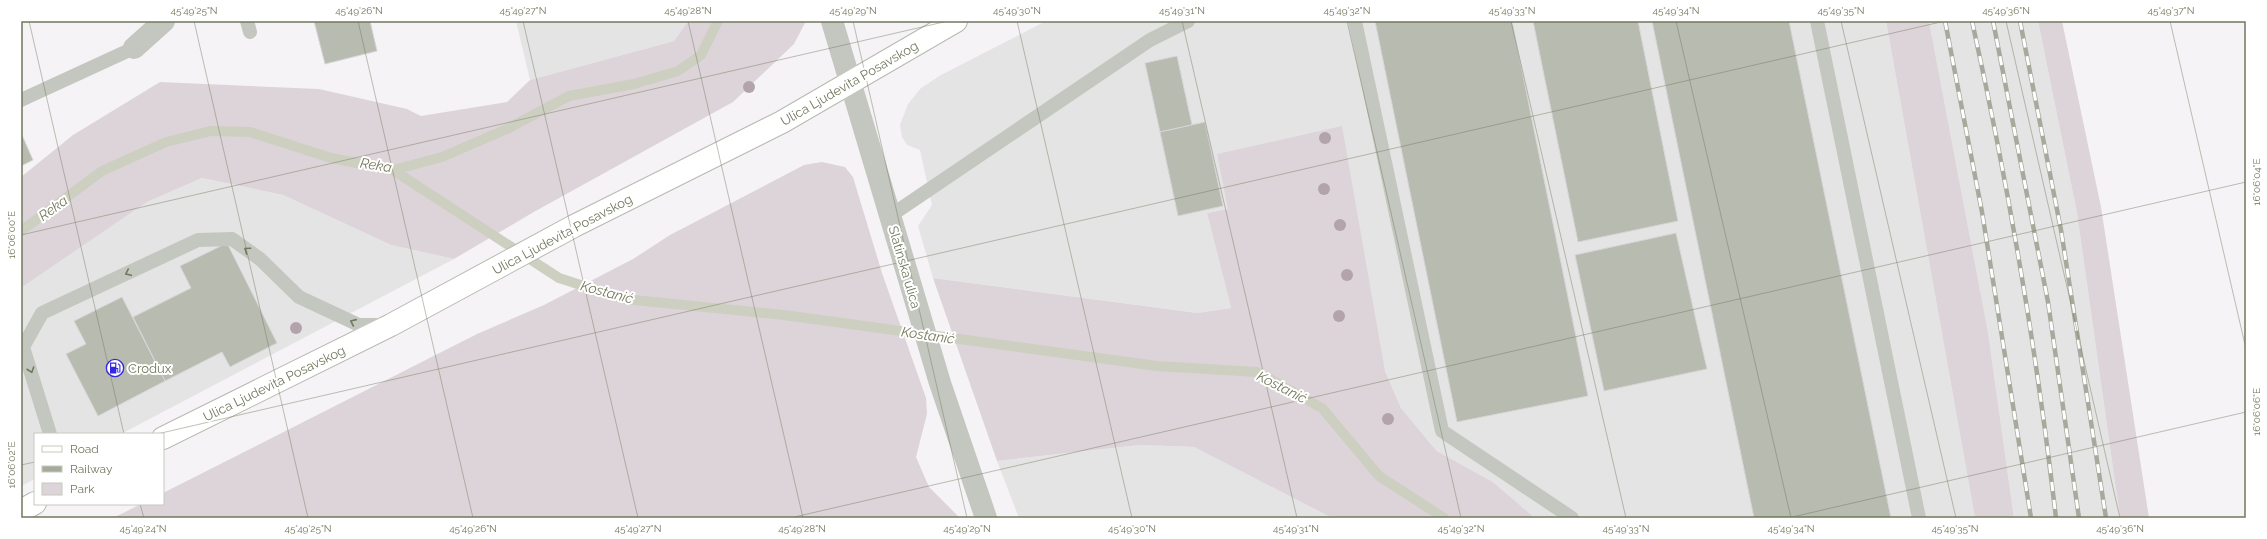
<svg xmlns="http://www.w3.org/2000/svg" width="2267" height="539" font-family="Raleway,sans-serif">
  <rect width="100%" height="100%" fill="#f6f3f6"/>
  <g fill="#e5e4e4">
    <polygon points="516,21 688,21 674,41 530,80"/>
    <polygon points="1046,21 1886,21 1975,518 1535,518 1493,482 1437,451 1430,443 1401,408 1385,371 1228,209 1207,213 1231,308 1197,313 933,278 918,226 932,205 920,150 907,145 902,137 900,125 908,104 921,88 941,75"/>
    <polygon points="1929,21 2038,21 2077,213 2120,518 2014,518 1988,332"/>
    <polygon points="202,178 283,195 391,245 454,259 121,434 35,434 35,479 21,486 21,288 147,202"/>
    <polygon points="1140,445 1194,447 1332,518 1019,518 997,461"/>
  </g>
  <g fill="#ddd4d9">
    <polygon points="688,21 806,21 794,44 733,102 532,213 454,259 391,245 283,195 202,178 147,202 21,288 21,177 73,135 160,82 319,89 407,109 421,116 507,102 530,80 674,41"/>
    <polygon points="1886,21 1929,21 1988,332 2014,518 1975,518"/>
    <polygon points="2038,21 2062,21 2101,207 2149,518 2120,518 2077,213"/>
    <polygon points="1342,126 1385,371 1401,408 1430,443 1437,451 1493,482 1535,518 1332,518 1194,447 1140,445 997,461 933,278 1197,313 1231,308 1207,213 1228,209 1217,154"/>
    <polygon points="822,162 845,167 853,177 882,273 926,398 927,414 916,457 929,487 960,518 113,518 141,504 163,504 163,493 477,334 544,305 633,259 670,235 804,165"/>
  </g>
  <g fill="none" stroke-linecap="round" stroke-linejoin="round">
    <g stroke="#cdcfc1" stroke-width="10">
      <polyline points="393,170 559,278 624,299 784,315 1157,366 1257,372 1322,408 1379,476 1444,518"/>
      <polyline points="21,231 102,171 166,142 211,131 250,132 331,158 393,170 442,157 507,129 569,96 634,84 678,71 701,55 718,21"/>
    </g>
  </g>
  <g fill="#b8bbaf" stroke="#d7d5d8">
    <polygon points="314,21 370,21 377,51 325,64"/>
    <polygon points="1375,21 1512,21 1588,396 1457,422"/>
    <polygon points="1533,21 1638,21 1678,221 1578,242"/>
    <polygon points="1652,21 1789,21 1891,518 1754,518"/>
    <polygon points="1177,56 1192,125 1160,132 1145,63"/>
    <polygon points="1205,122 1223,206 1178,216 1160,132"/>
    <polygon points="21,133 33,160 21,166"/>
    <polygon points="1676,233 1707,369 1604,391 1575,255"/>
    <polygon points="227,243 277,343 230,367 222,352 165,381 133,317 191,288 180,266"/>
    <polygon points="122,297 165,381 98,416 66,354 86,344 74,321"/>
  </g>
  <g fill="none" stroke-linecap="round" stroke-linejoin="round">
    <defs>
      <g id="secondary">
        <polyline points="163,438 391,325 574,226 782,122 956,21"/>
        <polyline points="21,511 35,503"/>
      </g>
    </defs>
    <use href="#secondary" stroke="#b7baaf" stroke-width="24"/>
    <g stroke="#c4c7bf" stroke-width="14">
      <polyline points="247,21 250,32"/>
      <polyline points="1355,21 1442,431 1572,518"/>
      <polyline points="1817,21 1919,518"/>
      <polyline points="21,100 134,48"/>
      <polyline points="890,216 1150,40 1188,21"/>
      <polyline points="50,434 23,347 42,313 198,240 232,239 260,259 299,297 359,325 385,325"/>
    </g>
    <g stroke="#c4c7bf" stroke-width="22">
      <polyline points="832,21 940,383 986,518"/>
      <polyline points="134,48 164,21"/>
    </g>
    <use href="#secondary" stroke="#fff" stroke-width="22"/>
    <defs>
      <g id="rail">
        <polyline points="1945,21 1982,212 2031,518"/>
        <path d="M 1972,21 C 2008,184 2037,352 2056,518"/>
        <polyline points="1993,21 2048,302 2079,518"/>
        <polyline points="2020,21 2061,230 2106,518"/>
      </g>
    </defs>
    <use href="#rail" stroke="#a6aa9c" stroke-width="4.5"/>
    <use href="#rail" stroke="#fff" stroke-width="3" stroke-dasharray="9" stroke-linecap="butt"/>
  </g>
  <g fill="#b2a4aa">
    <circle cx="749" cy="87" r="6"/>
    <circle cx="1325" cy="138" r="6"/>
    <circle cx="1324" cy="189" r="6"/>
    <circle cx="1340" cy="225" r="6"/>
    <circle cx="1347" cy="275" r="6"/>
    <circle cx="1339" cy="316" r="6"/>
    <circle cx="296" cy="328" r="6"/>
    <circle cx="1388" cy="419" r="6"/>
  </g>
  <defs><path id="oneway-chevron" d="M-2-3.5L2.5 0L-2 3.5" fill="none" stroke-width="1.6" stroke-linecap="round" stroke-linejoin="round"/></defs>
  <g stroke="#70785d">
    <use href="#oneway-chevron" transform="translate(247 250) rotate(-145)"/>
    <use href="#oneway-chevron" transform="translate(128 273) rotate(155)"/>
    <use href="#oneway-chevron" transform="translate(353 322) rotate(-156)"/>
    <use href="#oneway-chevron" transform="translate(31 370) rotate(71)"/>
  </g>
  <path fill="none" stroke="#70785d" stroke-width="1" stroke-opacity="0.45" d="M 29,21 L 124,434M 194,21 L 308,518M 358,21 L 473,518M 523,21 L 638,518M 688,21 L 803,518M 853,21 L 967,518M 1017,21 L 1132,518M 1182,21 L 1297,518M 1347,21 L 1461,518M 1511,21 L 1626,518M 1676,21 L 1791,518M 1841,21 L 1956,518M 2006,21 L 2120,518M 2170,21 L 2246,349M 21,235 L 948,21M 157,434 L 1945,21M 21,465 L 35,462M 140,504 L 144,518M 790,518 L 2246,182M 1788,518 L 2246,412"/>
  <defs>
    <symbol id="fuel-ring" viewBox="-11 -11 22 22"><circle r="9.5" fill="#fff" stroke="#3327e2" stroke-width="1.5"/><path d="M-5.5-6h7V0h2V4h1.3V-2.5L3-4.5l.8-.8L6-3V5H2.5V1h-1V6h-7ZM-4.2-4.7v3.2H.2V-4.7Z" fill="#3327e2"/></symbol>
  </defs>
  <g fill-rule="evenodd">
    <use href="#fuel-ring" x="105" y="358" width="20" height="20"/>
  </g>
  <g text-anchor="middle" stroke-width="4" stroke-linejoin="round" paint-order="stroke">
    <g font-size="13" fill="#70785d" stroke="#fff">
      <text transform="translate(849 83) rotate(-30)" y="5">Ulica Ljudevita Posavskog</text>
      <text transform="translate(562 234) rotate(-28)" y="5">Ulica Ljudevita Posavskog</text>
      <text transform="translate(905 267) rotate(74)" y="5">Slatinska ulica</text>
      <text transform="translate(274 383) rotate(-26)" y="5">Ulica Ljudevita Posavskog</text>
    </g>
    <g font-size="13" fill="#70785d" stroke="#fff" text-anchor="start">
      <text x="128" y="373">Crodux</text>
    </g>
    <g font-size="14" font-style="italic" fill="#76795c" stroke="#fff">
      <text transform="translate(376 165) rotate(9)" y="5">Reka</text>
      <text transform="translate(53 208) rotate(-36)" y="5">Reka</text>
      <text transform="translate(607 292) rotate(15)" y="5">Kostanić</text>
      <text transform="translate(928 335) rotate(8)" y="5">Kostanić</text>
      <text transform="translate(1282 387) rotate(27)" y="5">Kostanić</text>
    </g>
  </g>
  <rect width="2267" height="539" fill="none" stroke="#ffffff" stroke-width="44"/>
  <rect x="34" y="433" width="130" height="72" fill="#ffffff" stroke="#c6c9be"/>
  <rect x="42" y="446" width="20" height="6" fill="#ffffff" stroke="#c6c9be"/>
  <text x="70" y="453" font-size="12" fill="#70785d">Road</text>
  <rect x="42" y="466" width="20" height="6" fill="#a6aa9c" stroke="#c6c9be"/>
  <text x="70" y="473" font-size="12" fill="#70785d">Railway</text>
  <rect x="42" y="483" width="20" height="12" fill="#ddd4d9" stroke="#c6c9be"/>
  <text x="70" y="493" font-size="12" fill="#70785d">Park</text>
  <rect x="22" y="22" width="2223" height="495" fill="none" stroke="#70785d" stroke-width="1.5"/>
  <g font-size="10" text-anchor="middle" fill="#70785d">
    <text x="194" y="14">45°49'25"N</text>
    <text x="359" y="14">45°49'26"N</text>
    <text x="523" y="14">45°49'27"N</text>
    <text x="688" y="14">45°49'28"N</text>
    <text x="853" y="14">45°49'29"N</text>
    <text x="1017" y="14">45°49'30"N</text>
    <text x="1182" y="14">45°49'31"N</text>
    <text x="1347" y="14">45°49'32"N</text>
    <text x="1512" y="14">45°49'33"N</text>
    <text x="1676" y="14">45°49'34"N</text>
    <text x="1841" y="14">45°49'35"N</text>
    <text x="2006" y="14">45°49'36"N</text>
    <text x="2171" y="14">45°49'37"N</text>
    <text transform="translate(2256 182) rotate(-90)" y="4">16°06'04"E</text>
    <text transform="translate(11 235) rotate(-90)" y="4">16°06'00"E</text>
    <text transform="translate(2256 412) rotate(-90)" y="4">16°06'06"E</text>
    <text transform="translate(11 465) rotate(-90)" y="4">16°06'02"E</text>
    <text x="143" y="532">45°49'24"N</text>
    <text x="308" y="532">45°49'25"N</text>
    <text x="473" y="532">45°49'26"N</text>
    <text x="638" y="532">45°49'27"N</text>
    <text x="802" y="532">45°49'28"N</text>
    <text x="967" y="532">45°49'29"N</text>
    <text x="1132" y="532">45°49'30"N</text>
    <text x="1296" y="532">45°49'31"N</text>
    <text x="1461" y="532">45°49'32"N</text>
    <text x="1626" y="532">45°49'33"N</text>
    <text x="1791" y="532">45°49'34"N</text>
    <text x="1955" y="532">45°49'35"N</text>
    <text x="2120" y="532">45°49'36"N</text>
  </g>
</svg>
